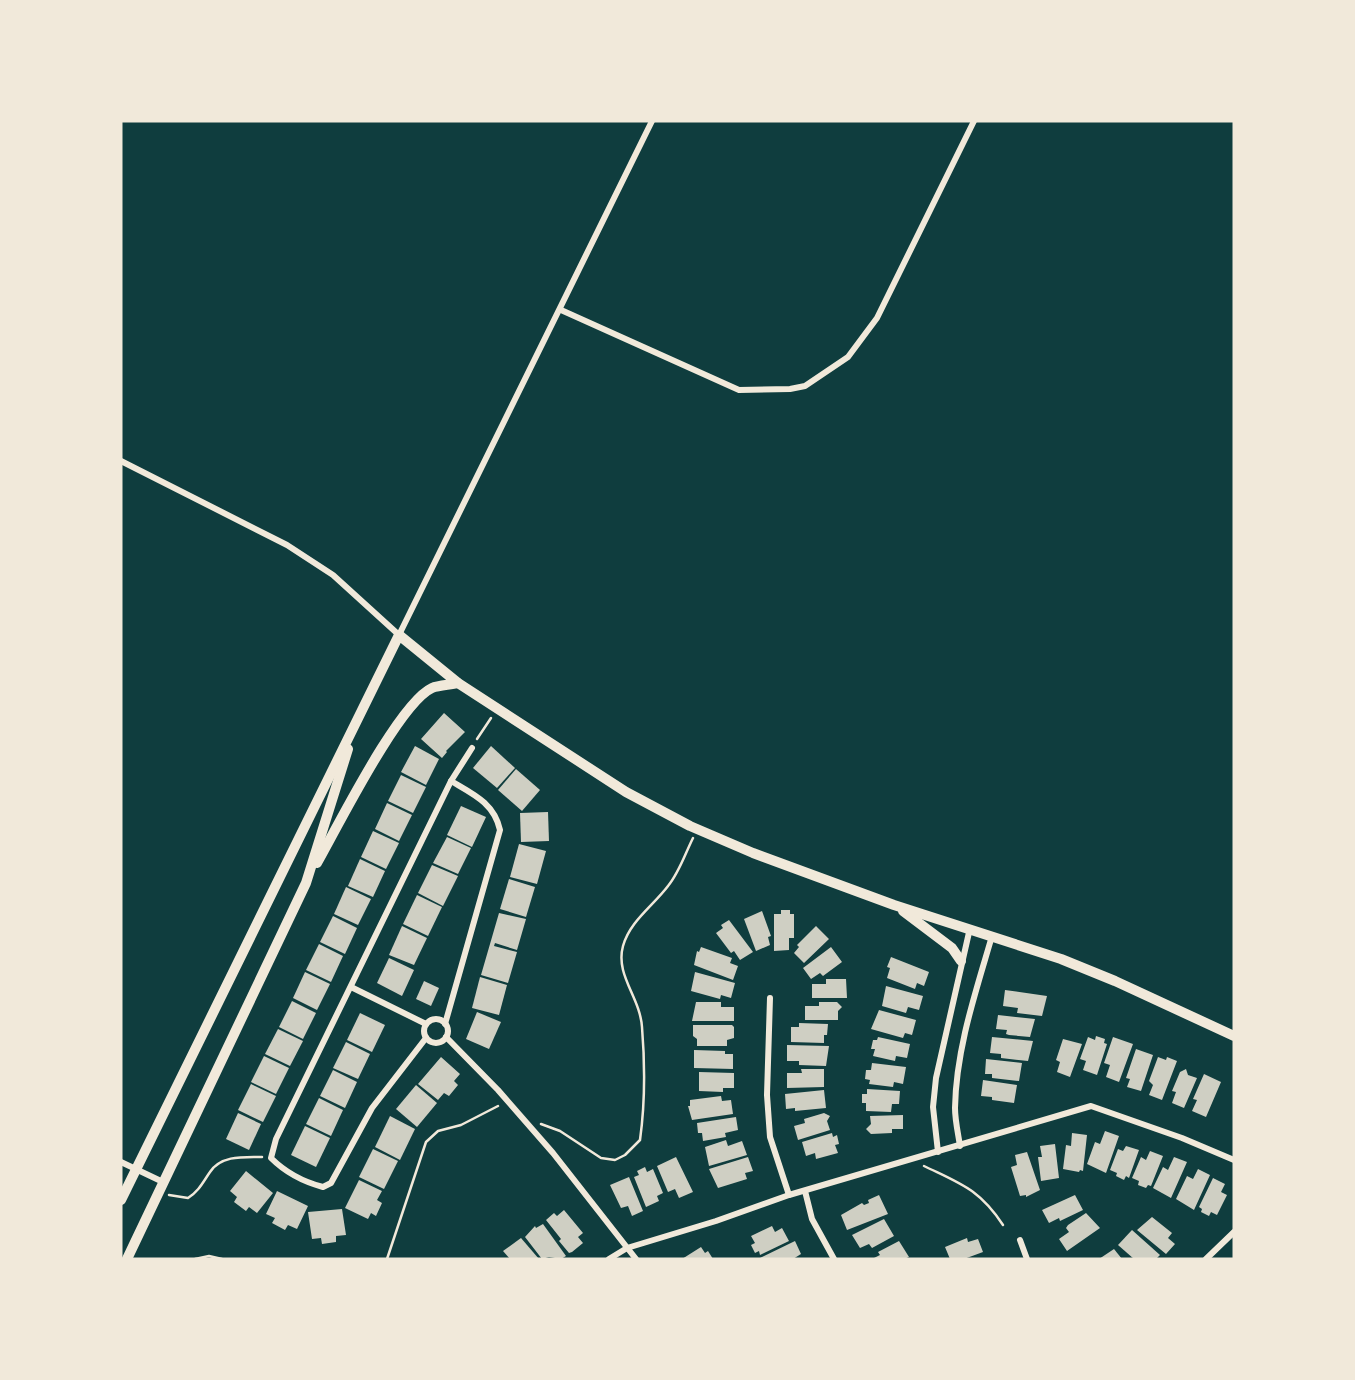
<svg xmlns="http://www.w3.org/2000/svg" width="1355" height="1380" font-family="'PT Sans',sans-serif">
  <rect width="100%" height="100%" fill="#0f3d3e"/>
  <g fill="#cfcfc3">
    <polygon points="444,713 465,732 446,751 447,752 442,758 421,739"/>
    <polygon points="415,746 439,759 426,785 401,772"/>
    <polygon points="491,746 515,768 497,788 473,768"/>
    <polygon points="516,769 540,790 522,811 498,790"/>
    <polygon points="401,775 426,787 413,813 388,801"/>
    <polygon points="387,803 412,815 399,841 375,829"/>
    <polygon points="461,806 486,817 472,847 447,835"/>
    <polygon points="548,812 549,841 521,842 520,813"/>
    <polygon points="373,831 399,843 386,869 361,857"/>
    <polygon points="447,837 471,848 458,874 433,863"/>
    <polygon points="519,844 546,851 537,884 510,877"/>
    <polygon points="360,859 385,871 373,897 348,886"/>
    <polygon points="432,865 458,876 443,906 418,893"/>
    <polygon points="509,879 535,887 526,917 500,909"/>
    <polygon points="346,887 371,899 358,925 334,914"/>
    <polygon points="417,895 442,907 428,936 403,924"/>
    <polygon points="781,910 790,910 790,914 794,914 794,938 789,938 789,950 774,951 774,914 781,914"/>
    <polygon points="762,911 771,936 768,937 770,945 756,951 744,919"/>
    <polygon points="499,913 526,919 517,950 495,943 494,946 517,952 508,983 481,975"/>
    <polygon points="333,916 357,928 345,954 320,942"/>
    <polygon points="729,920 753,952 740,960 734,951 731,953 716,933 723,928 721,925"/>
    <polygon points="402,926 427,938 414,965 389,955"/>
    <polygon points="816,926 829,939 804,963 794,953 799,947 797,945"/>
    <polygon points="319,944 343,956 331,982 306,970"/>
    <polygon points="701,947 732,958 730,963 738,966 733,980 694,965 697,951 699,952"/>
    <polygon points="831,947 842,962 823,976 820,973 811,979 803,968"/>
    <polygon points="891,957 929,972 924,986 917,983 915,989 887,978 890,968 887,967"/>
    <polygon points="389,958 414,970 402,996 377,983"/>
    <polygon points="305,972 330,984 317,1010 293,998"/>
    <polygon points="695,972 735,983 731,998 721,995 720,999 691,991"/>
    <polygon points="480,977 507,985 499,1015 472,1008"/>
    <polygon points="826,979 846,979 847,998 812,998 812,984 826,984"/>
    <polygon points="424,981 439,988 431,1006 416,999"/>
    <polygon points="886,986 923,996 919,1010 908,1007 906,1013 882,1006"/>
    <polygon points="1005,990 1047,996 1042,1016 1017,1013 1018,1008 1003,1006"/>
    <polygon points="292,1001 316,1013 303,1039 279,1027"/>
    <polygon points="696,1002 721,1002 721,1007 734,1007 734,1021 692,1021"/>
    <polygon points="819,1002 837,1002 842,1007 838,1011 838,1020 805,1020 805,1006 819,1006"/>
    <polygon points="879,1010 916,1020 912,1035 905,1033 903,1038 871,1029"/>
    <polygon points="477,1012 501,1022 489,1049 466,1039"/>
    <polygon points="360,1013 385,1025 372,1052 347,1040"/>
    <polygon points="998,1015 1035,1019 1030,1037 1009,1035 1006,1034 1007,1030 996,1029"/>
    <polygon points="799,1023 828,1024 827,1035 824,1035 824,1043 791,1042 791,1027 799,1027"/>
    <polygon points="693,1025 732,1025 734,1027 734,1038 727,1040 727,1046 697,1046 697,1039 693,1036"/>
    <polygon points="278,1029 303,1041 290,1066 265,1054"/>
    <polygon points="1096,1036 1105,1039 1104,1043 1107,1044 1097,1075 1083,1070 1086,1061 1080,1059 1088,1037 1095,1040"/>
    <polygon points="878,1037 910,1044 907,1058 896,1056 895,1061 873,1056 875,1049 871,1049 873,1040 877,1040"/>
    <polygon points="992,1037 1033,1041 1028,1061 1001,1058 1001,1054 990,1053"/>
    <polygon points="1113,1037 1133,1044 1119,1082 1106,1077 1110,1065 1104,1063"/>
    <polygon points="1063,1039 1082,1044 1070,1077 1057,1072 1060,1062 1056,1060"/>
    <polygon points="346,1042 370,1054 358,1079 333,1068"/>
    <polygon points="787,1045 829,1046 826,1066 799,1065 799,1061 787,1061"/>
    <polygon points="1136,1049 1153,1055 1141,1091 1127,1087 1130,1079 1126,1078"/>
    <polygon points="694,1050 725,1051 725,1054 733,1054 733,1069 694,1068"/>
    <polygon points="264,1056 289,1068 276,1094 251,1082"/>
    <polygon points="441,1057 460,1074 454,1081 458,1085 449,1096 444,1093 438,1100 418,1084"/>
    <polygon points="1158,1057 1166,1060 1167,1057 1177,1061 1162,1100 1149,1095 1153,1085 1149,1081"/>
    <polygon points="986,1059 1022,1063 1019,1081 992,1078 992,1074 985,1074"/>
    <polygon points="872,1063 906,1067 903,1084 894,1082 893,1087 869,1084 870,1080 865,1079 866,1070 871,1070"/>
    <polygon points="801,1069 824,1069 824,1087 787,1088 787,1073 802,1073"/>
    <polygon points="1186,1069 1188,1075 1197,1078 1184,1108 1172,1103 1176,1092 1172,1091 1180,1072"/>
    <polygon points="333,1070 357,1082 345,1108 320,1096"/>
    <polygon points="699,1072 734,1073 734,1088 723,1088 723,1092 699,1091"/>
    <polygon points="1204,1074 1221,1082 1206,1117 1192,1111 1197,1100 1193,1099"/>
    <polygon points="983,1080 1017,1085 1014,1103 992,1100 992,1097 981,1096"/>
    <polygon points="251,1084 276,1096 263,1122 238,1110"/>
    <polygon points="416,1085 437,1103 417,1127 396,1109"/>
    <polygon points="867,1089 900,1091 899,1104 892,1104 891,1112 866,1111 866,1103 862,1103 862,1094 867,1094"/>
    <polygon points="824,1090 826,1108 795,1111 795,1108 786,1109 785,1094"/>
    <polygon points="721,1096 722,1101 731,1100 733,1114 692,1120 688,1106 690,1106 690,1100"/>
    <polygon points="319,1098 343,1110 331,1136 306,1124"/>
    <polygon points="238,1113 261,1124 249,1150 226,1139"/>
    <polygon points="824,1113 830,1116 827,1121 830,1130 798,1140 794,1126 805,1123 804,1119"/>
    <polygon points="903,1115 903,1129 892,1129 892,1133 871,1134 866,1129 871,1124 870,1116"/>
    <polygon points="390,1116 415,1129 400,1160 375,1147"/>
    <polygon points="736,1117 738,1130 725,1133 726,1137 703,1141 702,1133 698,1133 697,1123"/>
    <polygon points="305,1126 330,1138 316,1167 291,1155"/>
    <polygon points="1105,1131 1119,1136 1106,1173 1087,1164 1095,1142 1100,1144"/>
    <polygon points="832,1133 833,1137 837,1135 839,1144 835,1145 838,1153 816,1159 815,1153 806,1156 802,1142"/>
    <polygon points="1072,1133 1087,1135 1083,1171 1080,1170 1079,1172 1063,1169 1066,1145 1071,1146"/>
    <polygon points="726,1140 728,1146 742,1141 747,1155 709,1166 705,1147"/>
    <polygon points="1055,1144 1059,1178 1041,1181 1038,1157 1042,1157 1040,1146"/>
    <polygon points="1126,1146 1139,1150 1129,1178 1126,1176 1124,1180 1116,1176 1117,1173 1110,1170 1118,1149 1123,1151"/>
    <polygon points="373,1149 398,1161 384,1189 359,1177"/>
    <polygon points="1150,1151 1163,1156 1151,1186 1148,1185 1146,1188 1138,1185 1139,1181 1132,1178 1141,1157 1146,1160"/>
    <polygon points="1027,1152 1040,1190 1026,1197 1026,1195 1020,1196 1011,1167 1017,1165 1015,1155"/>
    <polygon points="676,1157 693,1192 679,1198 675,1189 668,1192 657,1166"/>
    <polygon points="748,1157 753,1171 745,1173 747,1179 718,1188 709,1169"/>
    <polygon points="1174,1157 1187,1162 1171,1198 1153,1188 1163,1167 1168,1170"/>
    <polygon points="645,1167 647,1172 653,1169 663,1193 657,1196 659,1201 646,1207 634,1177 639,1175 637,1171"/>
    <polygon points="1198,1169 1210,1175 1194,1210 1176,1199 1187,1176 1193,1179"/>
    <polygon points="246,1171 273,1193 257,1213 249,1207 246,1211 234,1202 237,1197 230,1191"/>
    <polygon points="629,1177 643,1211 632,1216 628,1206 621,1208 610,1185"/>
    <polygon points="1213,1178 1225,1184 1221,1192 1227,1195 1217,1215 1211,1212 1209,1216 1201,1212 1202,1209 1199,1207"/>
    <polygon points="359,1180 382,1191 377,1200 382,1203 376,1216 371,1213 368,1219 345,1208"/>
    <polygon points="277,1191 308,1206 297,1229 288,1225 285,1230 272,1223 275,1218 266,1214"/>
    <polygon points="879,1195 888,1214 847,1230 841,1215 862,1203 864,1205 869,1203 868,1200"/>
    <polygon points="1075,1195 1083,1210 1060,1221 1059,1218 1049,1223 1042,1210"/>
    <polygon points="342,1209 346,1235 336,1236 336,1242 322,1244 321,1238 312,1239 308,1212"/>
    <polygon points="564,1210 583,1233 578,1237 583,1243 572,1252 569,1253 559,1241 561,1239 546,1220 554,1213 557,1216"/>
    <polygon points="1086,1213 1100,1228 1067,1251 1059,1239 1069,1232 1066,1228 1068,1225"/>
    <polygon points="1152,1217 1172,1233 1168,1238 1175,1244 1166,1254 1137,1230"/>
    <polygon points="884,1219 894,1236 872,1248 869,1244 860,1248 852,1235"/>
    <polygon points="543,1224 566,1256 561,1259 549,1257 542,1259 525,1237 535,1226 536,1228"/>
    <polygon points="772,1226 775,1232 782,1228 789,1241 760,1255 759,1251 755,1253 751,1245 755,1243 751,1236"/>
    <polygon points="1132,1230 1160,1255 1156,1259 1134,1259 1118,1245"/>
    <polygon points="521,1238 539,1259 510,1259 503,1251"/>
    <polygon points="967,1238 968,1242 978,1239 983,1252 964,1259 950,1259 945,1247"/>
    <polygon points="795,1241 801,1254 793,1259 758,1259"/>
    <polygon points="899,1241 909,1257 904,1259 872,1259 880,1255 878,1252"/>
    <polygon points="701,1247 705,1253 708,1251 713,1259 682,1259"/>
    <polygon points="1114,1249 1122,1259 1099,1259"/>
  </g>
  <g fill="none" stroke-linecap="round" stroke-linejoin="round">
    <g stroke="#f1e9da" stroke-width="2.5">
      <polyline points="477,739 491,718"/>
      <path d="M 541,1124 L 560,1131 L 601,1158 L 615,1160 L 625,1155 L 640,1140 C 645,1104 645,1064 642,1027 C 640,997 615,975 623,946 C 630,921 653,906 668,886 C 679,873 685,854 693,838"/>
      <path d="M 924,1166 C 961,1184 979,1189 1003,1225"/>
      <path d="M 169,1195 L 188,1198 C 199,1191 203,1182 210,1172 C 221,1155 244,1157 262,1157"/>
      <polyline points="195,1259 209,1256 222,1259"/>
      <polyline points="387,1259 426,1142 438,1131 461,1125 498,1106"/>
    </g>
    <g stroke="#f1e9da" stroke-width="6">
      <polyline points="561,310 739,390 790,389 805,386 848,357 877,318 974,121"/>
      <polyline points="121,461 287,545 333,575 399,635 652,121"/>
      <polyline points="351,987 426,1024"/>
      <polyline points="770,998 767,1095 770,1137 789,1195"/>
      <circle cx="436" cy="1031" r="12"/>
      <path d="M 445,1024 L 500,830 C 494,803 473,794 451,781"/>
      <polyline points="446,1037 498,1090 553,1153 636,1259"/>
      <path d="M 426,1038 L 372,1108 L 331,1183 L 323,1187 C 304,1182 285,1172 271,1158 L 276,1139 L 451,781 L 472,748"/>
      <path d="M 960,1146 C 958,1133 955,1120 955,1108 C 956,1049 976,991 992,936"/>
      <polyline points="938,1152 933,1107 936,1078 970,928"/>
      <polyline points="121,1162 163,1182"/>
      <polyline points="805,1191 812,1219 834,1259"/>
      <polyline points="1020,1240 1027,1259"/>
      <polyline points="609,1259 627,1248 716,1221 789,1195 1091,1106 1182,1138 1234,1160"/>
      <polyline points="1206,1259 1234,1232"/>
    </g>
    <g stroke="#f1e9da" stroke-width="10">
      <path d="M 317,863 C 337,828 399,703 432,688 C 439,685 450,685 458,683"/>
      <polyline points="903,911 952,948 961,961"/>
      <polyline points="121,1200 399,635 458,683 626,792 690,826 753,853 894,905 1061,959 1115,981 1234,1036"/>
      <polyline points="127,1259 306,883 348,749"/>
    </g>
  </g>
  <rect width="1355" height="1380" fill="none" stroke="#f1e9da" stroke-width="245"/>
</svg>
